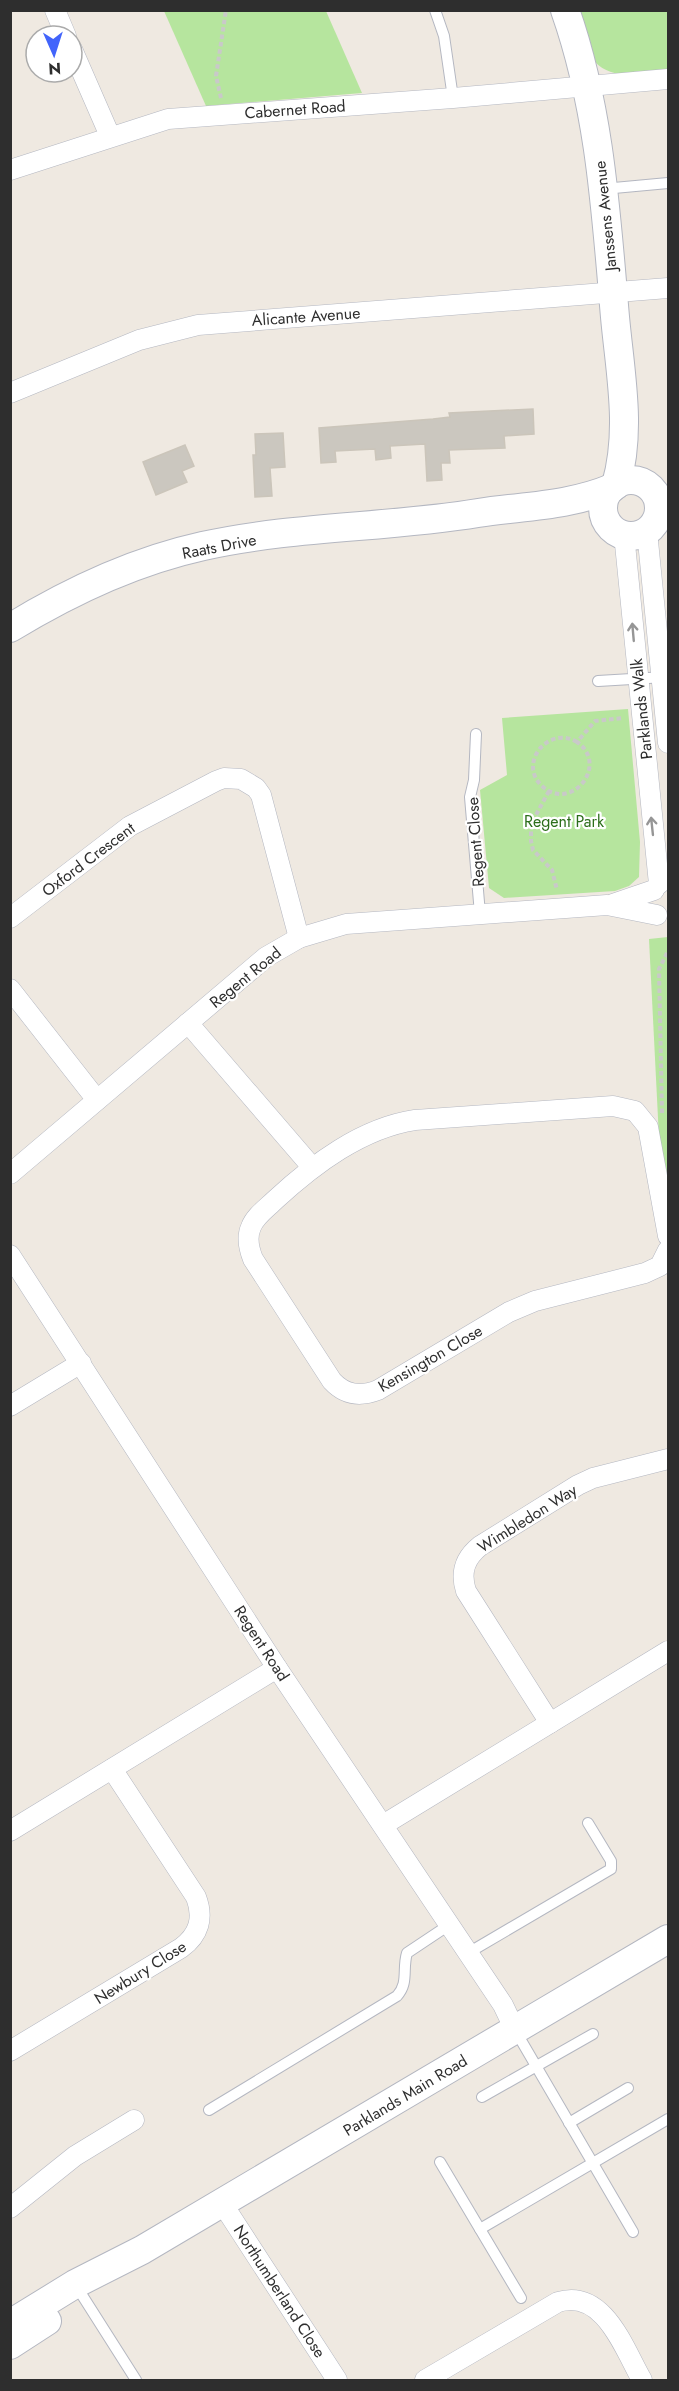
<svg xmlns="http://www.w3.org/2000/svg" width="679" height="2391" font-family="Jost,sans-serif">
  <rect width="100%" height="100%" fill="#efe9e1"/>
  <g fill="#b6e59e">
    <polygon points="164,11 326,11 362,93 206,106"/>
    <path d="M 577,11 L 668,11 L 668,70 C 644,72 614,82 595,62 Z"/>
    <polygon points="628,709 640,842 639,877 629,886 615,891 504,898 489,888 480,790 507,775 502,718"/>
    <polygon points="668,937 668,1191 659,1138 649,939"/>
  </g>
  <g fill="#cbc7bf" stroke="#cbc5ba" stroke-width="1.5">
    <polygon points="533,409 534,434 504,436 505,448 449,450 450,463 441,463 442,480 427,481 425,444 390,446 391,458 376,460 375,449 335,451 336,462 321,463 319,428 433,419 450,417 449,413"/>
    <polygon points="283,433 285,467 270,468 272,496 255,497 253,455 256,455 255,434"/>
    <polygon points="185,445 194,466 182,471 187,482 156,495 143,462"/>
  </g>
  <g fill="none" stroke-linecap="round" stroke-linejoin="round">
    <defs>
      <g id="lane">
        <polyline points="435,10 444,36 453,98"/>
        <polyline points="603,189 668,183"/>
        <polyline points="598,681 665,677"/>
        <polyline points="476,734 474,780 470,797 480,914"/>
        <polyline points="468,1953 611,1869 611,1861 588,1823"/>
        <polyline points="515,2030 633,2232"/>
        <polyline points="482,2097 593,2034"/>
        <path d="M 209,2110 L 397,1996 C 409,1983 402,1969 407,1953 L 449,1925"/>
        <polyline points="569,2123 628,2088"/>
        <polyline points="440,2162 521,2298"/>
        <polyline points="480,2229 668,2119"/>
        <polyline points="75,2284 136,2380"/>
      </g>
      <g id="street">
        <polyline points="55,10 66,36"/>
        <polyline points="72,49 110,136"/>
        <polyline points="10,170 168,119 453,98 668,79"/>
        <polyline points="10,393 139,340 198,325 668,288"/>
        <polyline points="647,531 668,743"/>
        <polyline points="624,534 659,884"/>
        <polyline points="613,904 654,890"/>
        <polyline points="10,918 130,826 216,781 224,778 241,779 256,788 261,795 299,938"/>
        <polyline points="10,989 97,1100"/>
        <polyline points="188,1023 312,1167"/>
        <polyline points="10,1174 266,957 299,938 346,924 607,905 657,915"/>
        <path d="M 668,1236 L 648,1127 L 635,1111 L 613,1106 L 415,1120 C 362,1128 314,1164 275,1200 C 267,1208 255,1216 251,1227 C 246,1238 249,1249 253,1259 L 332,1381 C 345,1395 360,1397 378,1390 L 509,1312 L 535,1301 L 645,1273 L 660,1266 L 668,1250"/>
        <polyline points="10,1255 277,1668 503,2005 515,2030"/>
        <polyline points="10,1406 81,1363"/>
        <path d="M 550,1723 L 466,1591 C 460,1572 465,1558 480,1546 L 578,1485 L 593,1478 L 668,1459"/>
        <polyline points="383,1825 668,1651"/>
        <polyline points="10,1831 277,1668"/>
        <path d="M 10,2051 L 181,1948 C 199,1935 204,1918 196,1897 L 112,1769"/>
        <polyline points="222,2203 337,2380"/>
        <polyline points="10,2208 75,2156 134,2120"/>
        <path d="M 425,2380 L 558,2302 C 604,2288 624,2349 642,2380"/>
      </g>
      <g id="secondary">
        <path d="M 565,10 C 600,109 606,213 615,317 C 620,372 632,430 616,485"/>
        <circle cx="631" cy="508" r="28"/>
        <path d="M 10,628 C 69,592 135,561 203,546 C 293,526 387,528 478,513 C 524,506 569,506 612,488"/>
        <polyline points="10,2324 75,2284 142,2250 668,1939"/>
        <polyline points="10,2345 47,2321"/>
      </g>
    </defs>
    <use href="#lane" stroke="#b4b7c1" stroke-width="12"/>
    <use href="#street" stroke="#b4b7c1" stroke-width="21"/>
    <use href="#secondary" stroke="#b4b7c1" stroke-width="30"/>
    <g stroke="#c9c9c9" stroke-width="4" stroke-dasharray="4.5 3" stroke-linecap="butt">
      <polyline points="221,98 216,76 226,10"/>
      <path d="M 577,742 C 549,725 517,763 542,786 C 571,813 610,765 577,742 L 595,721 L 624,718"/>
      <polyline points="549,791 531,824 531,841 533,850 552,870 557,890"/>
      <polyline points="662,1113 659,969 668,951"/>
    </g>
    <use href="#lane" stroke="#fff" stroke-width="10"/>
    <use href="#street" stroke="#fff" stroke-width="20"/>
    <use href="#secondary" stroke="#fff" stroke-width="28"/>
  </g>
  <defs><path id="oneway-shaft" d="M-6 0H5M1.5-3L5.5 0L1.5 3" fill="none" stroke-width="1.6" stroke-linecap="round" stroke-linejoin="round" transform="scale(1.5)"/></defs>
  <g stroke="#969696">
    <use href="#oneway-shaft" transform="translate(633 632) rotate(-95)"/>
    <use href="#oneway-shaft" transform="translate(652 826) rotate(-96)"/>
  </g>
  <g text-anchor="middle" stroke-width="4.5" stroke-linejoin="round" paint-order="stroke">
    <g font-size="16" fill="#2e2e2e" stroke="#fff">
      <text transform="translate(295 109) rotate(-4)" y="6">Cabernet Road</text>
      <text transform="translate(605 216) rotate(-96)" y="6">Janssens Avenue</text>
      <text transform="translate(306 316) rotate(-4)" y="6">Alicante Avenue</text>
      <text transform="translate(219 546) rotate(-11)" y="6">Raats Drive</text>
      <text transform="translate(641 709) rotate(-96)" y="6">Parklands Walk</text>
      <text transform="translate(475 842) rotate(-94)" y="6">Regent Close</text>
      <text transform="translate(88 859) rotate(-37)" y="6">Oxford Crescent</text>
      <text transform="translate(245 977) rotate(-39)" y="6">Regent Road</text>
      <text transform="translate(430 1358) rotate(-30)" y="6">Kensington Close</text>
      <text transform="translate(527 1518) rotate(-32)" y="6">Wimbledon Way</text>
      <text transform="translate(262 1643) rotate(57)" y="6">Regent Road</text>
      <text transform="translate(140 1972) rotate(-32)" y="6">Newbury Close</text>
      <text transform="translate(405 2095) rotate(-31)" y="6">Parklands Main Road</text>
      <text transform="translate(280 2291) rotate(57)" y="6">Northumberland Close</text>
    </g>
    <g font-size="16" fill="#2c6e1b" stroke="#fff">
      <text x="564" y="827">Regent Park</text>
    </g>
  </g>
  <rect width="679" height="2391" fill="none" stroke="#2e2e2e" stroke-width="24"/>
  <g transform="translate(54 54) rotate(177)"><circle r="28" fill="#ffffff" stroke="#ababab" stroke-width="1.5"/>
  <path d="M0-4.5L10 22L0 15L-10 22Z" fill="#4264fb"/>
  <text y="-9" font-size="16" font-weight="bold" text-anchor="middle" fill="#2e2e2e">N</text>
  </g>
</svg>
